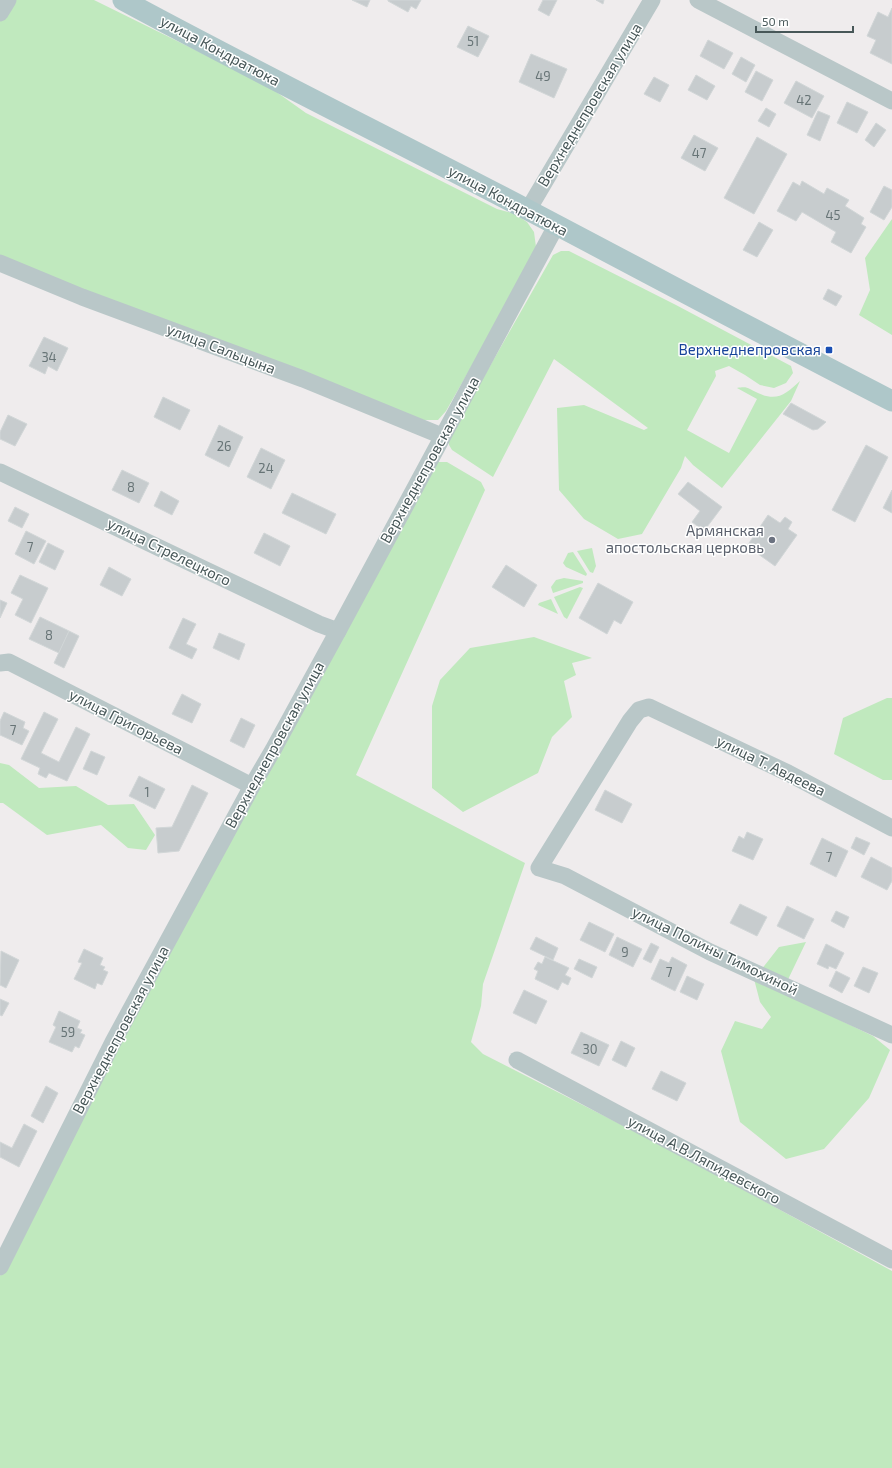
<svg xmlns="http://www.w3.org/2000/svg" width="892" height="1468" font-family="'Exo 2',sans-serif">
  <rect width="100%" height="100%" fill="#efeced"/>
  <g fill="#c0e9be">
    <polygon points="12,0 94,0 238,71 275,91 306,113 497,209 515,214 527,222 534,232 536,247 532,260 446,411 438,420 421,420 84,290 0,256 0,21"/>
    <polygon points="892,219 892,335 859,315 870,290 865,258"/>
    <path d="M 561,251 L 569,251 L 676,305 L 791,366 L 793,373 L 786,383 L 774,388 L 760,385 L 745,375 L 729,366 L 715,371 L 716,376 L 687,430 L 729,453 L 757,399 L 737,388 C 749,386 748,389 758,393 C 777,402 786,394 800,381 L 791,401 L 722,488 L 693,465 L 685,456 L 681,468 L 642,534 L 618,539 L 584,519 L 559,490 L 557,408 L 584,405 L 644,430 L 648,428 L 554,359 L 493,477 L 452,450 L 449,445 L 449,438 L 553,255 Z"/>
    <polygon points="437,462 447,462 481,482 485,490 356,775 525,863 483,984 481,1006 471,1042 483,1054 667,1148 892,1271 892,1468 0,1468 0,1276 32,1211 172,941"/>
    <polygon points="592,548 596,566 593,573 590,572 577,551"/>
    <polygon points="573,552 587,574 586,576 566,567 563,563 568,553"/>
    <polygon points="564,578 583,581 583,583 553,593 551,587 556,580"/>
    <polygon points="580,587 583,588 567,619 564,617 554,597"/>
    <polygon points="551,599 558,614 538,605 539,603"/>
    <polygon points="534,637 592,658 572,663 576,675 564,681 572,717 552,737 538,773 463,812 432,788 432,706 440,680 470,648"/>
    <polygon points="887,698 892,698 892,780 883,780 834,754 843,718"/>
    <polygon points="0,763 9,765 39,788 76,786 108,805 134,804 155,835 146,850 128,848 101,825 47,835 3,803 0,803"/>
    <polygon points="806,942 782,992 873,1036 890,1050 869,1098 824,1149 786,1159 740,1122 721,1051 735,1021 762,1029 771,1017 760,1002 754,979 779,947"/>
  </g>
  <g fill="#c7ccce" stroke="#d1d6d7">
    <polygon points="352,0 370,0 367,7"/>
    <polygon points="388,0 421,0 416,9 411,6 408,12 388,1"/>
    <polygon points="543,0 557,0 549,16 538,10"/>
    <polygon points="596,0 604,0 603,4"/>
    <polygon points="892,8 892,64 870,53 876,40 867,36 878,12 888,17"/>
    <polygon points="468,26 489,36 478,57 457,47"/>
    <polygon points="708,40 733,53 724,69 700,56"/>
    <polygon points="531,54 567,69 554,98 519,82"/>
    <polygon points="741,57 755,65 746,82 732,74"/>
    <polygon points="756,71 773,80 762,101 745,92"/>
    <polygon points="696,75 715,86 707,100 688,90"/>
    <polygon points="654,77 669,85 660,102 644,94"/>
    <polygon points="796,81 824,96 812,118 784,103"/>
    <polygon points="847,102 868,112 857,133 837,123"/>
    <polygon points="766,108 776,114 769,127 758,121"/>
    <polygon points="818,111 830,116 820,141 807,135"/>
    <polygon points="876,123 886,130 874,147 865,140"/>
    <polygon points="694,135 718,148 705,171 681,158"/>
    <polygon points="757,137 787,154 754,214 724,198"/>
    <polygon points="802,181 824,194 827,188 849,200 845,206 864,218 861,224 866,227 851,253 831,242 836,232 802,212 796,221 777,211 793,182 800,186"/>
    <polygon points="884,186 892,190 892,207 884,220 870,212"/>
    <polygon points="759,222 773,230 757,257 743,250"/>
    <polygon points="828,289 842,296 836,306 823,299"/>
    <polygon points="44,337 68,348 57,371 48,366 45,374 29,366"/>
    <polygon points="163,397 190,410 180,430 154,417"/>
    <polygon points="791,403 826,422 818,429 813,430 783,414"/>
    <polygon points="8,415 27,424 15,446 0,439 0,432"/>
    <polygon points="219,425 243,437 229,467 205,455"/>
    <polygon points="866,445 888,457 855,522 832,510"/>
    <polygon points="261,448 285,460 271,489 247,477"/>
    <polygon points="122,470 149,483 139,503 112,490"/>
    <polygon points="688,482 722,507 704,531 692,522 700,511 678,494"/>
    <polygon points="892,490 892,513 883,508"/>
    <polygon points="161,491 179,501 172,515 154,506"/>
    <polygon points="292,493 336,514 326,534 282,513"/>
    <polygon points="15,507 29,514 22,528 8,521"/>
    <polygon points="768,515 780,523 785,517 792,522 788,529 797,535 775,566 747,546"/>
    <polygon points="26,531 46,541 34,564 15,554"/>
    <polygon points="264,533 290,546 280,566 254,553"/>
    <polygon points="48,543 64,551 55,570 39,562"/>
    <polygon points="506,565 537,585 524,607 492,587"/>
    <polygon points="109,567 131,579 122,596 100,585"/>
    <polygon points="20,575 48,588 31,623 15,615 23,599 11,593"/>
    <polygon points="598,583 633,602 621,624 614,620 607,634 579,618"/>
    <polygon points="0,600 7,603 0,618"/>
    <polygon points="40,617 69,631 59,653 29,639"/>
    <polygon points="183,618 196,624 186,644 197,649 192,659 169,648"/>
    <polygon points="69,631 79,636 64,668 54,663"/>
    <polygon points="219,633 245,644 239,660 213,648"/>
    <polygon points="182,694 201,704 192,723 172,714"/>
    <polygon points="4,712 25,722 23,728 29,731 22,745 0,735 0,721"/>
    <polygon points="44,712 58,719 41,753 59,762 76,727 90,734 67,781 49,773 46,778 38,774 40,768 21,759"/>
    <polygon points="241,718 255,725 244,748 230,741"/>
    <polygon points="91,751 105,757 97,775 83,769"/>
    <polygon points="139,776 165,789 155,809 129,796"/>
    <polygon points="192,785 208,793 179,851 158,853 156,828 172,827"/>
    <polygon points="605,790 632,804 622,823 595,810"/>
    <polygon points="747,832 763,839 753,860 732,851 739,836 744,839"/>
    <polygon points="856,837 870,843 864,855 851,848"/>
    <polygon points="822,838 848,851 836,877 810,864"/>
    <polygon points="871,857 892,868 892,881 887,890 861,877"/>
    <polygon points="740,904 767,917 757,936 730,923"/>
    <polygon points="787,906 814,919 804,939 777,926"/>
    <polygon points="836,911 849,917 844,928 831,921"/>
    <polygon points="589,922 614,934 605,952 580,940"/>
    <polygon points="536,937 558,948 553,960 530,949"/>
    <polygon points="617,937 642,949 633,967 609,955"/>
    <polygon points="651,943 659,947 651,963 643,959"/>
    <polygon points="826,944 844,953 836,969 829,966 828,969 817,964"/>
    <polygon points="84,949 103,958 100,965 105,967 103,970 108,972 102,985 97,983 95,989 74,979 82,963 78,962"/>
    <polygon points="1,951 19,960 6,988 0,985"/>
    <polygon points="545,957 569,968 565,975 571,978 568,985 562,982 558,990 535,979 538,971 534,969 538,962 542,964"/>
    <polygon points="672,957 687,965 675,991 651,979 660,959 669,963"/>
    <polygon points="579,959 597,967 592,978 574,969"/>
    <polygon points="863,967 878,973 869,993 854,986"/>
    <polygon points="836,971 850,978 842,993 829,986"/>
    <polygon points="687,976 704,984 697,1000 680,992"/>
    <polygon points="524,990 547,1001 536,1024 513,1013"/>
    <polygon points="0,999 9,1003 2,1016 0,1015"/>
    <polygon points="59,1011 80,1021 77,1028 82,1030 80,1033 85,1035 79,1048 75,1046 72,1052 49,1042 56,1027 53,1025"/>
    <polygon points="581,1032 609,1045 599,1066 571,1053"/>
    <polygon points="621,1041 635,1048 626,1067 612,1060"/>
    <polygon points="661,1071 686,1083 677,1101 652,1089"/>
    <polygon points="46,1086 58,1093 43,1123 31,1116"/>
    <polygon points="24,1124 37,1131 19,1167 0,1157 0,1142 12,1148"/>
  </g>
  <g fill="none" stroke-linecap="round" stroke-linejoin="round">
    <g stroke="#b9c7c8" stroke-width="17">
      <polyline points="698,0 892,101"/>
      <polyline points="0,13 8,0"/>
      <polyline points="528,210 652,0"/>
      <polyline points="0,263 82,297 303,379 442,436"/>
      <polyline points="0,472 319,624 338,631"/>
      <polyline points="0,663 9,662 252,786"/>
      <polyline points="892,828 788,773 649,707 639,710 630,721 539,868 565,876 710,952 892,1035"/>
      <polyline points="517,1060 892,1260"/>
      <polyline points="0,1267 113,1042 252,786 273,750 338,631 556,226"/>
    </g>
    <path stroke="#aec7c9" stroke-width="21" d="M 123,0 C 256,72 392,139 526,209 C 648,273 769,338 892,401"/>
  </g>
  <rect fill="#1a4fb4" stroke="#fff" stroke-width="1.5" x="825" y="346" width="8" height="8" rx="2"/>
  <circle fill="#6b7280" stroke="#fff" stroke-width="1.5" cx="772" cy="540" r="4"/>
  <g text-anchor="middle" stroke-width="3" stroke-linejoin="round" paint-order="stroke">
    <g font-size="13" fill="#677476">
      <text x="473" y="46">51</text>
      <text x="543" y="81">49</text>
      <text x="804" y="105">42</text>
      <text x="699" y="158">47</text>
      <text x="833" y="220">45</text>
      <text x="49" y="362">34</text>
      <text x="224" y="451">26</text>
      <text x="266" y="473">24</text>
      <text x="131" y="492">8</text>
      <text x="30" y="552">7</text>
      <text x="49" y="640">8</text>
      <text x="13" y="735">7</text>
      <text x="147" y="797">1</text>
      <text x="829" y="862">7</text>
      <text x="625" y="957">9</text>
      <text x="669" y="977">7</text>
      <text x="68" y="1037">59</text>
      <text x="590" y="1054">30</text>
    </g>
    <g font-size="15" fill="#475758" stroke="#fff">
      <text transform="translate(220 51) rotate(28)" y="5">улица Кондратюка</text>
      <text transform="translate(590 105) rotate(-59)" y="5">Верхнеднепровская улица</text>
      <text transform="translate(508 201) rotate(28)" y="5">улица Кондратюка</text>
      <text transform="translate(221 349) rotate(21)" y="5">улица Сальцына</text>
      <text transform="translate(430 460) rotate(-61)" y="5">Верхнеднепровская улица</text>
      <text transform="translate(169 552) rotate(26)" y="5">улица Стрелецкого</text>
      <text transform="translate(126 722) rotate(27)" y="5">улица Григорьева</text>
      <text transform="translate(275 745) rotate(-61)" y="5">Верхнеднепровская улица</text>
      <text transform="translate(771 766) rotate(26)" y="5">улица Т. Авдеева</text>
      <text transform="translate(715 951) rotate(26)" y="5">улица Полины Тимохиной</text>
      <text transform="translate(121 1030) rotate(-62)" y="5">Верхнеднепровская улица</text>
      <text transform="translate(704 1160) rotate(28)" y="5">улица А.В.Ляпидевского</text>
    </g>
    <g font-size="15" fill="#164399" stroke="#fff" text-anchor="end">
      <text x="821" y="355">Верхнеднепровская</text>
    </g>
    <g font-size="15" fill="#5b616d" stroke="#fff" text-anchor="end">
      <text x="764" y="536">Армянская<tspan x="764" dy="17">апостольская церковь</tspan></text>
    </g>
  </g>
  <path d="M756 26v6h97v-6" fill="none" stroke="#475758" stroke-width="2"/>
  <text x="762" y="26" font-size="12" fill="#475758" stroke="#ffffff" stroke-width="3" paint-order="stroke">50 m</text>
</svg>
